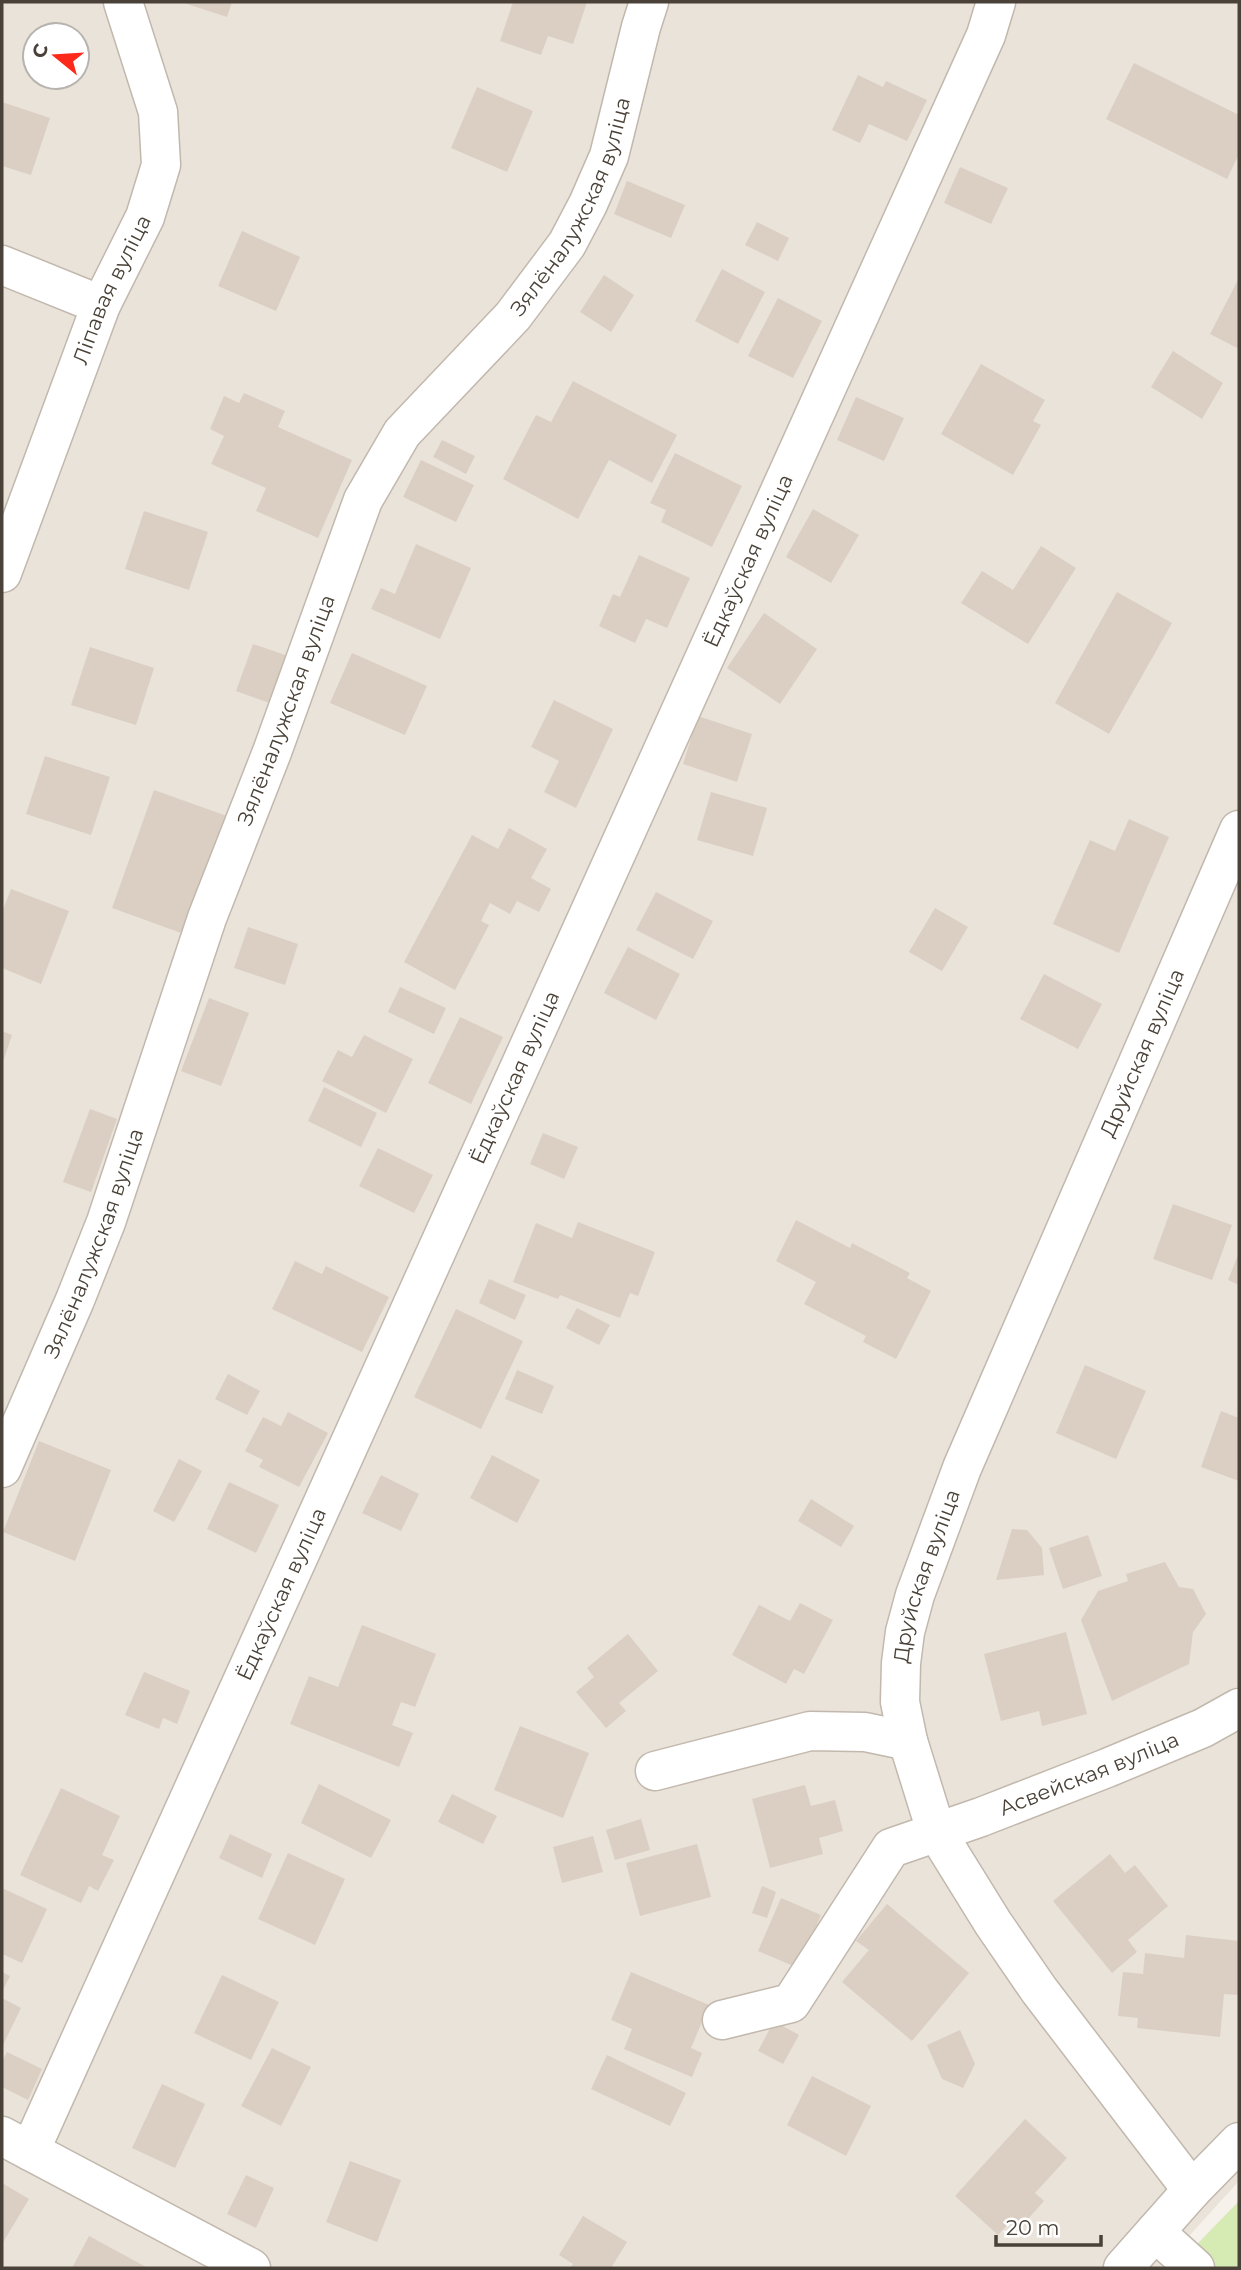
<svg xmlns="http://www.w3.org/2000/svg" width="1241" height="2270" font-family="Montserrat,sans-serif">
  <rect width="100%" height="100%" fill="#f6f1eb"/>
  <path fill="#eae3d9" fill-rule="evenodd" d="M 2,2 L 1239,2 L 1239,2181 L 1160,2268 L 2,2268 ZM 35,35 L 77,35 L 77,77 L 35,77 Z"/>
  <polygon fill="#d6eab3" points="1239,2201 1239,2268 1174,2268"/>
  <g fill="#dbcfc3">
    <polygon points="181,2 232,2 227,17"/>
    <polygon points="513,2 587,2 573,44 548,36 541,55 500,41"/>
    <polygon points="1134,63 1239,115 1239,154 1227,179 1106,119"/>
    <polygon points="858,75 883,87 886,81 927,100 907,141 869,124 860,143 832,130"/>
    <polygon points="477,87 533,111 507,172 451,148"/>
    <polygon points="2,102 50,118 31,175 2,166"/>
    <polygon points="960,167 1008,188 991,224 944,203"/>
    <polygon points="627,181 685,205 671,238 614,214"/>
    <polygon points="757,222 789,238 778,261 745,245"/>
    <polygon points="242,231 300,257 276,311 218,286"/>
    <polygon points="722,269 765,292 738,344 695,321"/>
    <polygon points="604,275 634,295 611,332 580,312"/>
    <polygon points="1239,278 1239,349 1210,334"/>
    <polygon points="778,298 822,321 793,378 748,356"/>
    <polygon points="1173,351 1223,383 1202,419 1151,387"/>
    <polygon points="981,364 1045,400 1033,421 1041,425 1013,475 941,434"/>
    <polygon points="573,381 677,435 652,483 609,460 578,519 503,479 536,415 551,422"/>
    <polygon points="244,393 285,411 278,427 352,460 318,538 256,511 266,488 211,464 224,436 210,429 224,396 239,403"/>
    <polygon points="856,397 904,418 884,461 837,440"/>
    <polygon points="442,440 475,456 466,474 433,457"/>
    <polygon points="675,453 742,486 712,547 661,522 666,510 650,503"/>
    <polygon points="421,460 474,485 456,522 403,497"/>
    <polygon points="813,509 859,535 831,583 786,557"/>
    <polygon points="144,511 208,532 189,590 125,569"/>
    <polygon points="416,544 471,568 440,639 371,609 381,588 395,594"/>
    <polygon points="1041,546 1076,568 1028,644 961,603 982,571 1013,590"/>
    <polygon points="639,555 690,578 667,628 646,619 635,643 599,626 613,594 620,597"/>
    <polygon points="1117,592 1172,623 1109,734 1055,703"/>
    <polygon points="764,613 817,649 780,704 727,668"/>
    <polygon points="253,644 291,657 275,705 236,691"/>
    <polygon points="90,647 154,668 136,725 71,705"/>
    <polygon points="352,653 427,686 405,735 330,703"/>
    <polygon points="554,700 613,729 576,808 544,792 559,761 531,747"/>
    <polygon points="698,716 752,734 737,782 683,764"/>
    <polygon points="45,756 110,777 91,835 26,814"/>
    <polygon points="154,790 227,816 184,934 112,908"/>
    <polygon points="711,792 767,808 753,856 697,840"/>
    <polygon points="1129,819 1169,837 1119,953 1053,924 1090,840 1115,851"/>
    <polygon points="509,828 547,849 531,878 551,889 539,912 517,901 510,914 490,903 481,921 489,925 455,990 404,962 472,835 498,849"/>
    <polygon points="11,889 69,911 41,984 2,968 2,912"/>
    <polygon points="656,892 713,921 693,959 636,930"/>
    <polygon points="935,908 968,927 942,971 909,952"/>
    <polygon points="248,927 298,944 285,985 234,968"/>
    <polygon points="628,947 680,974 656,1020 604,993"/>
    <polygon points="1044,974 1102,1004 1078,1049 1020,1019"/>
    <polygon points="400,987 446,1008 434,1034 388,1012"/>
    <polygon points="209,998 249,1013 221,1086 181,1071"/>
    <polygon points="460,1017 503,1037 471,1104 428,1083"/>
    <polygon points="2,1031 12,1035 2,1065"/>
    <polygon points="364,1035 413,1059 386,1113 322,1081 338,1050 352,1057"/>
    <polygon points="324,1087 377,1113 361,1147 308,1121"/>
    <polygon points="90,1109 117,1119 91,1192 63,1182"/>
    <polygon points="543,1133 578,1147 564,1179 530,1164"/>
    <polygon points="378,1148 433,1175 414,1213 359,1186"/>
    <polygon points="1173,1204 1232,1225 1212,1280 1153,1259"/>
    <polygon points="796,1220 850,1248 852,1243 910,1273 907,1278 931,1291 896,1359 863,1342 866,1336 804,1304 816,1282 776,1261"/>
    <polygon points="578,1222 655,1252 638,1296 630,1293 620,1318 560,1295 558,1299 513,1282 536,1223 572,1238"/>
    <polygon points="1239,1253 1239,1285 1228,1280"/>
    <polygon points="295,1261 322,1274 326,1266 389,1297 362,1352 272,1309"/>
    <polygon points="489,1279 526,1295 515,1320 479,1303"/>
    <polygon points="577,1308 610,1325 599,1345 566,1328"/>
    <polygon points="456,1309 523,1341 481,1429 414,1397"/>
    <polygon points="1085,1365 1146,1391 1116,1459 1056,1433"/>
    <polygon points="517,1370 554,1386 542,1414 505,1399"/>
    <polygon points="228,1374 260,1391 247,1415 215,1399"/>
    <polygon points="1221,1411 1239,1418 1239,1481 1201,1467"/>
    <polygon points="288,1412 328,1433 299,1487 259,1467 263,1460 245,1451 263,1417 281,1426"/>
    <polygon points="39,1441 111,1470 75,1561 3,1532"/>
    <polygon points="492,1455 540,1480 517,1523 470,1498"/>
    <polygon points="179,1459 202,1471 174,1522 153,1511"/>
    <polygon points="381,1475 419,1494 401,1531 362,1513"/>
    <polygon points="229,1482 279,1505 256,1553 207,1529"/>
    <polygon points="811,1499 854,1526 841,1547 798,1521"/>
    <polygon points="1012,1529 1027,1530 1042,1548 1044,1575 996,1580"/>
    <polygon points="1088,1535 1102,1576 1063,1589 1049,1548"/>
    <polygon points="1165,1562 1179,1587 1193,1589 1206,1614 1193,1632 1189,1664 1112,1701 1081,1620 1098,1591 1128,1581 1126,1574"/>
    <polygon points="800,1603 833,1620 804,1674 794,1669 786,1684 732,1655 759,1605 790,1621"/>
    <polygon points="362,1625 436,1654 415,1707 401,1702 392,1725 413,1733 399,1767 290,1724 309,1676 338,1687"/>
    <polygon points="1066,1632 1087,1714 1042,1726 1039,1711 1001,1721 984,1654"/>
    <polygon points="628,1634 658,1671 619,1703 626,1711 606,1728 576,1692 594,1677 587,1668"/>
    <polygon points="144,1672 190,1691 177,1724 163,1718 159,1729 125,1715"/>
    <polygon points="520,1726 589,1753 563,1818 494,1790"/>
    <polygon points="319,1784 391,1820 371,1858 301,1823"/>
    <polygon points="805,1785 811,1806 835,1800 843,1831 819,1838 823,1854 770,1868 752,1799"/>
    <polygon points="61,1788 120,1816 102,1855 114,1860 98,1891 89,1886 81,1903 20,1875"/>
    <polygon points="452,1794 497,1816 483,1844 438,1822"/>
    <polygon points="641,1819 650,1850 615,1860 606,1830"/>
    <polygon points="230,1834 272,1854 262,1878 219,1858"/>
    <polygon points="593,1836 603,1872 562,1883 553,1847"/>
    <polygon points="697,1844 711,1897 640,1916 626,1863"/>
    <polygon points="288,1853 345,1879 315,1945 258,1919"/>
    <polygon points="1110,1854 1125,1873 1135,1865 1168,1906 1128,1940 1137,1952 1112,1973 1053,1901"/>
    <polygon points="762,1886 776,1892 767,1918 752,1913"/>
    <polygon points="2,1888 47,1909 22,1963 2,1954"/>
    <polygon points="781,1898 821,1915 798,1968 758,1951"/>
    <polygon points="887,1904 969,1973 912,2041 842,1982 869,1950 856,1941"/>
    <polygon points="1186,1935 1239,1941 1239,1995 1224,1994 1220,2037 1137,2028 1138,2018 1118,2016 1123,1972 1143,1974 1145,1953 1184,1958"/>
    <polygon points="2,1972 10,1976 2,1992"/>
    <polygon points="631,1972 709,2005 691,2048 702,2053 692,2077 624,2049 632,2029 611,2020"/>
    <polygon points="222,1975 279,2002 251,2060 194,2033"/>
    <polygon points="2,1998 21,2008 2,2047"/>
    <polygon points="774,2021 799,2035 783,2064 758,2051"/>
    <polygon points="960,2030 975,2064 963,2088 942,2079 927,2045"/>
    <polygon points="272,2048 311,2067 281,2126 241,2106"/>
    <polygon points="7,2052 42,2069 28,2100 2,2087 2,2062"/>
    <polygon points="607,2055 686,2093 670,2126 591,2089"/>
    <polygon points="812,2076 871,2106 846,2156 787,2125"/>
    <polygon points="162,2084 205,2104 175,2168 132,2148"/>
    <polygon points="1025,2119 1067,2158 1035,2193 1044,2201 1019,2229 1011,2221 998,2235 955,2196"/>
    <polygon points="350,2161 401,2180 377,2242 326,2222"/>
    <polygon points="246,2175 274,2188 256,2228 227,2214"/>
    <polygon points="2,2183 29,2199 2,2244"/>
    <polygon points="583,2216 627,2242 611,2268 570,2268 573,2264 559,2255"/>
    <polygon points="89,2236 148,2268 72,2268"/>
  </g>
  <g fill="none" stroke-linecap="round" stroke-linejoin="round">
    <defs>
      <g id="minor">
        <polyline points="2,265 101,305"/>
        <path id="s1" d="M 2,573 L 101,305 L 145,217 L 161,165 L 158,112 L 123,2"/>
        <path id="s2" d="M 2,1468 L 75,1300 L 106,1222 L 207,918 L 272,752 L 363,500 L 402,433 L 513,316 L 567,244 L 588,204 L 609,156 L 641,27 L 649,2"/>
        <polyline points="655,1771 810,1731 865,1732 908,1741"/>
        <path id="s3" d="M 722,2020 L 791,2003 L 891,1848 L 981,1817 L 1107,1768 L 1203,1728 L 1239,1708"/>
        <polyline points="2,2136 251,2268"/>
        <path id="s4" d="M 30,2151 L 986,35 L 996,2"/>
        <path id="s5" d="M 1192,2190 L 1039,1990 L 993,1923 L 936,1831 L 908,1741 L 900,1702 L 901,1663 L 905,1632 L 915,1595 L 962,1468 L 1239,830"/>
        <polyline points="1155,2232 1195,2268"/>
        <polyline points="1123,2268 1192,2190 1239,2142"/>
      </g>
    </defs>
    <use href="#minor" stroke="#c2b8ad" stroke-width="41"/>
    <use href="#minor" stroke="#fff" stroke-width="38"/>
  </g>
  <g text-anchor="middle" stroke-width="5" stroke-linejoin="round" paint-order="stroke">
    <g font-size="21" fill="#4a4238" stroke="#fff">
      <text dy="7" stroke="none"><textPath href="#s2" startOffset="1398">Зялёналужская вуліца</textPath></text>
      <text dy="7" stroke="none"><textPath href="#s1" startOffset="304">Ліпавая вуліца</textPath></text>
      <text dy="7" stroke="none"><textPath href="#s4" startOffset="1745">Ёдкаўская вуліца</textPath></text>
      <text dy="7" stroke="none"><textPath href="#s2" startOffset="810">Зялёналужская вуліца</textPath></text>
      <text dy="7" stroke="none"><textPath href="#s5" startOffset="1272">Друйская вуліца</textPath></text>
      <text dy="7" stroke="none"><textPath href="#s4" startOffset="1178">Ёдкаўская вуліца</textPath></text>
      <text dy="7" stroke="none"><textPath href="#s2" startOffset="243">Зялёналужская вуліца</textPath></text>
      <text dy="7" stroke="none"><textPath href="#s5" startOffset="705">Друйская вуліца</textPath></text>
      <text dy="7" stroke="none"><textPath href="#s4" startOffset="611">Ёдкаўская вуліца</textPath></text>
      <text dy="7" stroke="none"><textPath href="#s3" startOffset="467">Асвейская вуліца</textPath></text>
    </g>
  </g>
  <rect width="1241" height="2270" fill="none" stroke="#4a4238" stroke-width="7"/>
  <g transform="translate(56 56) rotate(288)"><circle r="33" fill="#ffffff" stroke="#b7b3af" stroke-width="2"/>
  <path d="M0-5L12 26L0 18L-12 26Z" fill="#fd291a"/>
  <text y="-10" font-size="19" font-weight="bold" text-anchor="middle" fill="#4a4238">С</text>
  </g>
  <path d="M996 2235v10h105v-10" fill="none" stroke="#4a4238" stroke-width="3.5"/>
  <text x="1006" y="2235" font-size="21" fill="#4a4238" stroke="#ffffff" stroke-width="5" paint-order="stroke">20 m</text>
</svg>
